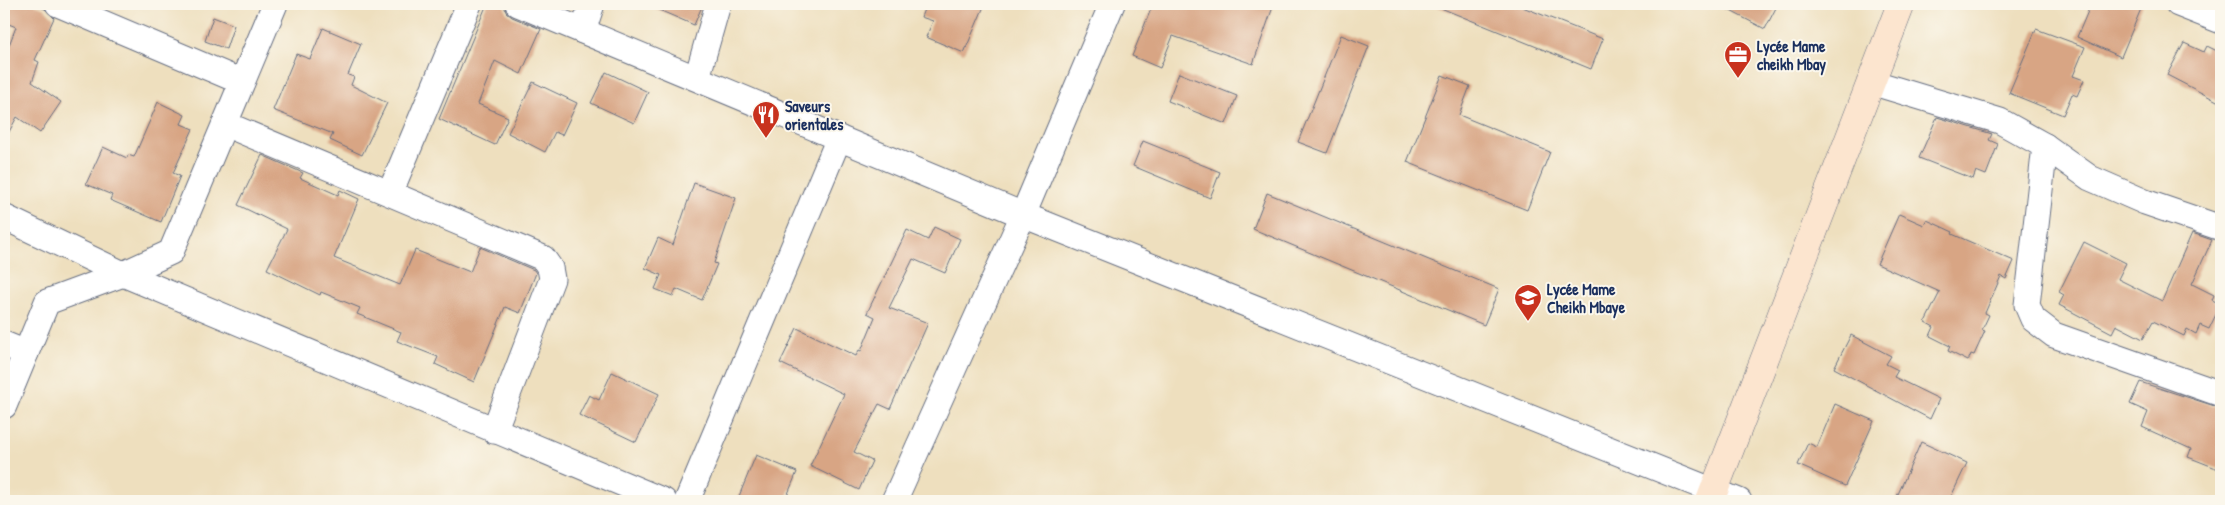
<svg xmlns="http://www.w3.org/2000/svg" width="2225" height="505" font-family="'Patrick Hand',sans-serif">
  <rect width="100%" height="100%" fill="#fbf7ec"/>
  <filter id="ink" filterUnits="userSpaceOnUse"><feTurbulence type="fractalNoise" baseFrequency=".02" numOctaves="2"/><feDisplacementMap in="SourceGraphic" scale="10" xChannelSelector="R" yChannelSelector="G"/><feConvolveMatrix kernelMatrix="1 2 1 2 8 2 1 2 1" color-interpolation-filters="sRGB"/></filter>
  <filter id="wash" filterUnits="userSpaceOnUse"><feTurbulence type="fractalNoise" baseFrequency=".0096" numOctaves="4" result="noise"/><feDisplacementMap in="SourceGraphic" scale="20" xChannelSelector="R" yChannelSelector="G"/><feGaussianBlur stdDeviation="1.12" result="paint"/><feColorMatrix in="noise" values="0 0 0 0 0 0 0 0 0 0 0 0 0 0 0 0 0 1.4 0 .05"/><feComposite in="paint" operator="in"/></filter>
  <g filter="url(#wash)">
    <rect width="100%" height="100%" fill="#eedfbe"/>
    <g id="blocks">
      <g fill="#d8a584">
        <polygon points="4,4 33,4 45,9 54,18 35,60 39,62 32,82 61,102 40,133 17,117 4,141 4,58 16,27 4,22"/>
        <polygon points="487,4 504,4 506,12 512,17 541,29 521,74 495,61 478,104 508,117 495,145 439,119"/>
        <polygon points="645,4 703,4 694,25"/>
        <polygon points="926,4 985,4 964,53 926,37 933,21 921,17"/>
        <polygon points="1153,4 1274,4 1253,64 1173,36 1160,68 1132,56"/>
        <polygon points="1431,4 1515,4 1603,39 1591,69"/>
        <polygon points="1717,4 1778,4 1765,29"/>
        <polygon points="2091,4 2143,4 2121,57 2077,37"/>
        <polygon points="213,17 234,25 226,49 205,41"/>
        <polygon points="323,28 361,44 348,75 354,77 351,85 387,103 362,155 330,140 333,134 273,110 296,54 310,59"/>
        <polygon points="2036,29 2085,47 2073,76 2084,80 2077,96 2072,94 2063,115 2009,93"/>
        <polygon points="1341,35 1369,46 1327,153 1298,142"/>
        <polygon points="2184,43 2204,52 2207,46 2221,53 2221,103 2167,75"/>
        <polygon points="606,72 648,92 634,123 591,103"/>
        <polygon points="1179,73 1237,96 1226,124 1168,101"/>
        <polygon points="1442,75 1470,86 1459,115 1550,152 1527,210 1407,162"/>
        <polygon points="533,82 577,103 562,135 555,132 545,152 508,133"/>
        <polygon points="158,102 185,115 181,124 193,129 173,173 180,176 161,222 110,200 112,195 86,184 103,147 127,158 128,155 134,157"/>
        <polygon points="1937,117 1992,134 1989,140 1998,144 1986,175 1976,171 1973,179 1919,158"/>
        <polygon points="1143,141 1220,172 1210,198 1133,166"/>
        <polygon points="262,155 303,173 300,178 338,195 340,190 359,199 334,258 400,285 415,250 470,272 480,247 534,270 536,273 520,313 505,307 474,382 435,364 438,357 397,341 401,332 357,314 360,308 321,292 320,295 267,269 287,229 238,205"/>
        <polygon points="694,183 736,198 714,263 717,264 702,300 676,289 673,296 655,289 661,275 645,268 658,238 673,245"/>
        <polygon points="1267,193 1499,289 1484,325 1253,229"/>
        <polygon points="1899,214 1924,225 1927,220 1953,232 1952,234 2014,261 2006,279 2001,276 1985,313 1989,315 1982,330 1985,331 1974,355 1971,354 1968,361 1948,351 1950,346 1930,336 1934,327 1925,322 1940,292 1877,264"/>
        <polygon points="934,227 960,239 945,273 913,259 889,308 928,323 890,409 879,404 854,452 872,461 859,490 810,466 844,394 780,363 797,328 856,356 859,350 861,351 875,317 867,313 907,230 928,240"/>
        <polygon points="2192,233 2212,240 2192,284 2214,295 2212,300 2221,304 2209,329 2200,325 2196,334 2187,329 2184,336 2153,321 2143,339 2116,325 2112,333 2059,305 2064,295 2059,292 2084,242 2126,263 2118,279 2162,301"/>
        <polygon points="1851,335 1891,356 1886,364 1898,370 1894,377 1939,399 1930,419 1834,368"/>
        <polygon points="612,372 659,394 636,442 579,415 589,395 599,400"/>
        <polygon points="2140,382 2221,408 2221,470 2188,457 2191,449 2142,427 2148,412 2130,404"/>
        <polygon points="1835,404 1874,421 1845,486 1798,465 1808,443 1817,447"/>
        <polygon points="1921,442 1967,463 1949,501 1895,501"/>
        <polygon points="756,455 797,472 785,501 737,501"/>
      </g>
    </g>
  </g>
  <g filter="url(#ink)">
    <use href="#blocks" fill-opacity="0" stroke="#656d80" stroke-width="1"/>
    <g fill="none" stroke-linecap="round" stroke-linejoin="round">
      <defs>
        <g id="street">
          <polyline points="58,4 242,82"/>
          <polyline points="518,4 1023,215 1739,501"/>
          <polyline points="2178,4 2221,21"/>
          <polyline points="583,31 592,4"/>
          <polyline points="697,78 718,4"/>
          <polyline points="1871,82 2000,121 2045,146 2090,178 2145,202 2221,228"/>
          <polyline points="225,124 543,258 550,268 552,279 494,431"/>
          <polyline points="2045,146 2027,305 2033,319 2054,335 2221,394"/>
          <polyline points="390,193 469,4"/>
          <polyline points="4,217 123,274 664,501"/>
          <polyline points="4,344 26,353"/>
          <polyline points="4,406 47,302 123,274 171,252 275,4"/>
          <polyline points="687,501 839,138"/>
          <polyline points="894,501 1023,215 1112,4"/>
        </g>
        <polyline id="secondary" points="1710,501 1901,4"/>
      </defs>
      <use href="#street" stroke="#656d80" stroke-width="27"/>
      <use href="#secondary" stroke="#656d80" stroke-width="29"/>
      <use href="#street" stroke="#fff" stroke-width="25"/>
      <use href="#secondary" stroke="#fce5cf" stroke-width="28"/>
    </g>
  </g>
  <defs>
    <symbol id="office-pin" viewBox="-11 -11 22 30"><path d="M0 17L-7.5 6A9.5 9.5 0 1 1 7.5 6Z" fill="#c8321e" stroke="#fbf7ec"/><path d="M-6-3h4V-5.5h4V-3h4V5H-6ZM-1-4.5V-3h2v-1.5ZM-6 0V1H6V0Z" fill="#fff"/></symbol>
    <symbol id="restaurant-pin" viewBox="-11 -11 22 30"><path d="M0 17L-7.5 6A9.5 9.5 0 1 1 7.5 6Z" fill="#c8321e" stroke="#fbf7ec"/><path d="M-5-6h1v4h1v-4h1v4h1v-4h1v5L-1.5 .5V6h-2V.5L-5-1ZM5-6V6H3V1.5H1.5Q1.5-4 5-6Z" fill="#fff"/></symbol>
    <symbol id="school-pin" viewBox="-11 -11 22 30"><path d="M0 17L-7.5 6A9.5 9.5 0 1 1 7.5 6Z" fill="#c8321e" stroke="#fbf7ec"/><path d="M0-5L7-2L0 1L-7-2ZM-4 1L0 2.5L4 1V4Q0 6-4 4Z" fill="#fff"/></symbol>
  </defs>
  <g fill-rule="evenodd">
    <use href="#office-pin" x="1722" y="39" width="32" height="43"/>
    <use href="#restaurant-pin" x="750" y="99" width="32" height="43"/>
    <use href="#school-pin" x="1512" y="282" width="32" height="43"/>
  </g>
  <g text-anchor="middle" stroke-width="4" stroke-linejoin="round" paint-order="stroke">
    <g font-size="16" font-weight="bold" fill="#1b2f5e" stroke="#fbf7ec" text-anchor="start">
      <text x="1757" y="52">Lycée Mame<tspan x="1757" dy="18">cheikh Mbay</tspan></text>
      <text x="785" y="112">Saveurs<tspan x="785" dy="18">orientales</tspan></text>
      <text x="1547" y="295">Lycée Mame<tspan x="1547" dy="18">Cheikh Mbaye</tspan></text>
    </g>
  </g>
  <rect width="2225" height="505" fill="none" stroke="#fbf7ec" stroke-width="20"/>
</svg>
